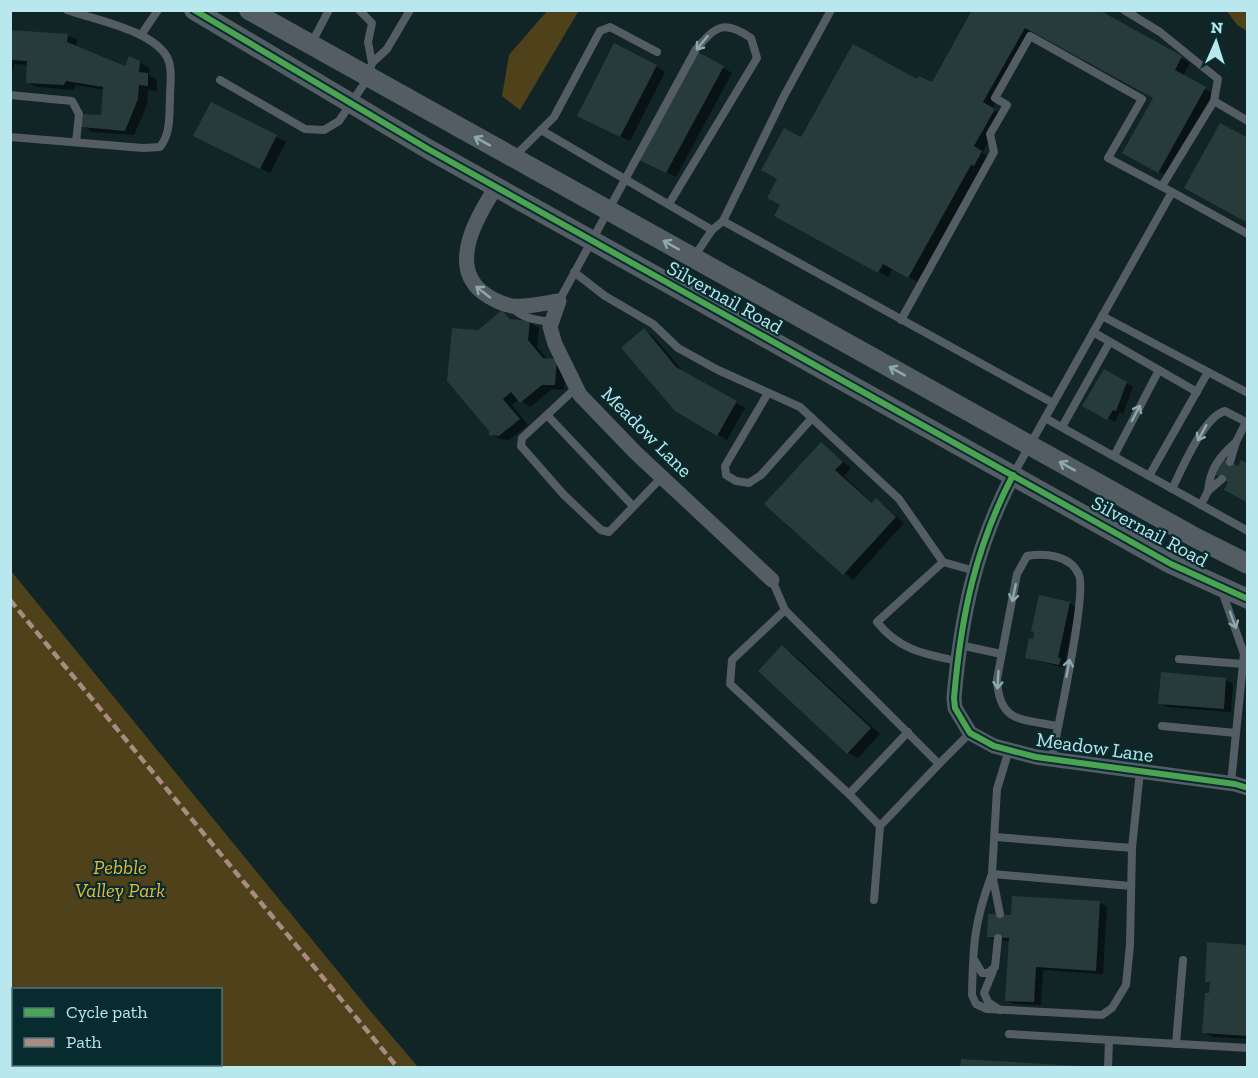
<svg xmlns="http://www.w3.org/2000/svg" width="1258" height="1078" font-family="'Zilla Slab',serif">
  <rect width="100%" height="100%" fill="#112426"/>
  <g fill="#4f421b" fill-rule="evenodd">
    <polygon points="547,11 584,11 578,12 520,110 502,96 509,55"/>
    <polygon points="1227,11 1247,11 1247,31 1237,25"/>
    <path d="M 11,571 L 367,1007 L 418,1067 L 11,1067 ZM 14,990 L 220,990 L 220,1064 L 14,1064 Z"/>
  </g>
  <g fill="#0007">
    <polygon points="973,10 1096,10 1190,63 1183,76 1214,94 1168,177 1124,152 1154,98 1035,32 992,109 1003,115 982,153 991,158 918,282 893,268 888,277 776,215 782,204 801,139 918,81 932,85"/>
    <polygon points="10,31 67,35 77,40 76,47 126,68 139,62 149,68 149,75 157,80 157,91 148,90 147,105 134,135 92,132 83,126 103,117 104,90 76,85 74,90 37,87 27,82 28,65 14,64 13,71 10,70"/>
    <polygon points="697,53 732,73 676,177 648,163"/>
    <polygon points="656,66 665,72 630,141 588,121"/>
    <polygon points="211,104 286,142 270,173 205,140"/>
    <polygon points="502,312 515,321 529,322 539,328 537,347 548,360 566,366 564,390 552,389 530,407 519,399 512,405 528,425 509,440 500,439 490,434 479,332"/>
    <polygon points="644,330 653,336 685,374 745,408 727,440 676,410"/>
    <polygon points="1104,371 1133,387 1123,414 1120,412 1115,422 1084,405"/>
    <polygon points="821,444 851,468 844,476 873,503 876,500 885,506 904,523 853,580 766,504"/>
    <polygon points="1069,603 1076,607 1065,662 1066,668 1027,658 1035,632"/>
    <polygon points="782,647 791,652 880,734 858,758 848,753 760,671"/>
    <polygon points="1162,673 1226,680 1233,684 1231,712 1167,707 1160,703"/>
    <polygon points="1013,897 1100,903 1107,907 1103,974 1043,970 1041,1005 1014,1004 1007,1000 1011,941 995,940 988,936 1012,917"/>
    <polygon points="1248,946 1248,1039 1213,1037 1203,1032 1212,984 1206,981"/>
  </g>
  <g fill="#273b3a">
    <polygon points="972,10 1099,10 1182,56 1175,70 1206,87 1158,173 1122,153 1153,98 1025,28 983,102 995,109 974,146 982,151 974,166 971,165 908,278 883,264 878,273 774,216 780,205 767,198 777,179 761,170 784,128 801,137 853,44 917,79 919,76 932,82"/>
    <polygon points="10,30 68,34 67,42 125,66 129,56 140,61 139,72 148,73 148,86 139,85 138,99 125,131 81,127 82,114 101,115 103,87 66,81 64,85 26,83 27,61 10,60"/>
    <polygon points="614,43 657,65 620,137 577,116"/>
    <polygon points="696,51 724,66 666,173 637,159"/>
    <polygon points="211,102 277,135 260,169 193,136"/>
    <polygon points="1220,123 1248,138 1248,223 1184,188"/>
    <polygon points="502,310 510,319 530,321 528,340 543,358 557,359 555,385 542,385 520,403 511,392 503,399 520,419 499,436 489,435 489,431 447,381 452,328 478,330"/>
    <polygon points="644,328 676,367 737,401 717,436 675,411 621,348"/>
    <polygon points="1104,369 1127,382 1116,411 1113,410 1107,420 1082,406"/>
    <polygon points="821,442 843,462 835,470 872,503 876,498 896,517 843,575 764,504"/>
    <polygon points="1223,458 1238,466 1241,460 1248,464 1248,503 1224,490 1228,482 1214,474"/>
    <polygon points="1039,595 1070,602 1058,658 1061,658 1059,665 1025,658 1029,638 1033,639 1034,632 1031,631"/>
    <polygon points="782,645 871,728 847,754 758,671"/>
    <polygon points="1161,672 1226,678 1224,709 1158,704"/>
    <polygon points="1012,896 1100,901 1096,971 1036,967 1034,1002 1005,1001 1009,938 987,937 988,914 1011,915"/>
    <polygon points="1207,942 1248,945 1248,1036 1202,1033 1205,993 1209,993 1210,982 1205,982"/>
    <polygon points="961,1059 1081,1066 1081,1068 960,1068"/>
  </g>
  <g fill="none" stroke-linecap="round" stroke-linejoin="round">
    <g stroke="#545d64" stroke-width="8">
      <polyline points="359,10 372,23 368,42 372,63 387,49 410,10"/>
      <polyline points="1124,10 1160,32 1218,79 1214,101 1162,186"/>
      <polyline points="141,35 158,10"/>
      <polyline points="311,44 329,10"/>
      <polyline points="220,80 305,129 324,130 339,121 368,78 372,63"/>
      <polyline points="10,95 72,101 79,114 76,142"/>
      <polyline points="1214,101 1248,121"/>
      <polyline points="541,130 712,230"/>
      <path d="M 10,137 L 143,148 L 160,147 C 171,133 169,116 170,98 C 170,85 173,68 167,57 C 152,30 95,20 67,10"/>
      <polyline points="514,157 554,117 600,31 610,27 657,52"/>
      <polyline points="723,221 784,96 831,10"/>
      <polyline points="694,257 712,230 723,221 1053,403"/>
      <polyline points="574,272 605,296 653,324 678,348 718,370 800,407 899,499 943,562 975,571"/>
      <path d="M 559,301 L 696,49 C 716,26 724,19 751,38 L 757,58 L 669,204"/>
      <path d="M 513,308 C 523,319 537,320 552,322"/>
      <polyline points="1102,316 1248,393"/>
      <polyline points="901,320 994,152 990,134 1007,105 995,98 1030,36 1142,99 1108,158 1172,192"/>
      <polyline points="1093,332 1197,392"/>
      <polyline points="577,387 522,438 521,446 564,495 601,530 609,532 662,477"/>
      <polyline points="768,393 725,466 726,475 736,481 749,483 761,475 812,418"/>
      <polyline points="547,415 633,506"/>
      <polyline points="1045,418 1248,531"/>
      <polyline points="1062,427 1109,343"/>
      <polyline points="1114,456 1159,370"/>
      <polyline points="1230,462 1236,442 1246,422"/>
      <polyline points="1013,475 1172,192 1248,234"/>
      <polyline points="1149,476 1208,372"/>
      <path d="M 1172,489 C 1182,469 1204,416 1225,411 L 1248,423"/>
      <path d="M 1208,491 C 1210,469 1219,457 1236,442"/>
      <polyline points="1201,505 1208,491 1222,479"/>
      <path d="M 943,562 L 877,622 C 899,650 924,654 958,661"/>
      <polyline points="772,580 785,610 939,764 970,733"/>
      <polyline points="1222,591 1244,654 1231,783"/>
      <polyline points="785,610 732,660 730,684 849,794"/>
      <polyline points="960,645 1001,654"/>
      <polyline points="1179,659 1243,664"/>
      <polyline points="1162,726 1236,733"/>
      <polyline points="908,732 849,794 880,826 939,764"/>
      <path d="M 1052,759 C 1057,729 1087,596 1079,575 C 1071,555 1045,553 1027,556 L 1017,574 L 997,679 C 999,723 1021,719 1058,726"/>
      <polyline points="995,837 1132,848"/>
      <path d="M 992,874 C 974,922 973,945 972,995 L 976,1004 L 987,1009 L 1102,1015 L 1112,1008 L 1126,985 L 1130,945 L 1132,848 L 1140,771"/>
      <polyline points="992,874 1131,886"/>
      <polyline points="874,900 880,826"/>
      <polyline points="1000,914 992,874 997,789 1009,750"/>
      <polyline points="975,961 982,973 988,973 995,967 998,938"/>
      <polyline points="993,971 984,993 988,1002 1000,1010"/>
      <polyline points="1009,1034 1248,1048"/>
      <polyline points="1176,1044 1183,960"/>
      <polyline points="1108,1068 1109,1040"/>
    </g>
    <g stroke="#545d64" stroke-width="15">
      <path d="M 496,187 C 478,215 448,264 482,292 C 490,298 502,304 512,306 C 527,308 544,303 559,301 L 550,327 L 555,344 L 580,395 L 636,453 L 772,580"/>
      <path d="M 1013,475 C 975,548 961,616 954,698 L 955,708 L 970,733 L 994,746 L 1036,757 L 1235,784 L 1248,788"/>
    </g>
    <g stroke="#545d64" stroke-width="20">
      <polyline points="194,10 428,149 1171,564 1248,599"/>
      <polyline points="249,10 1196,538 1248,564"/>
    </g>
    <polyline stroke="#a88b81" stroke-width="4.5" stroke-dasharray="9 4.5" stroke-linecap="butt" points="10,600 398,1068"/>
    <defs>
      <g id="cycleway">
        <polyline points="194,10 428,149 1171,564 1248,599"/>
        <path d="M 1013,475 C 975,548 961,616 954,698 L 955,708 L 970,733 L 994,746 L 1036,757 L 1235,784 L 1248,788"/>
      </g>
    </defs>
    <use href="#cycleway" stroke="#082b2f" stroke-width="10"/>
    <use href="#cycleway" stroke="#4ca352" stroke-width="6"/>
  </g>
  <defs><path id="oneway-shaft" d="M-6 0H5M1.5-3L5.5 0L1.5 3" fill="none" stroke-width="1.6" stroke-linecap="round" stroke-linejoin="round" transform="scale(1.5)"/></defs>
  <g stroke="#8ba9af">
    <use href="#oneway-shaft" transform="translate(702 43) rotate(129)"/>
    <use href="#oneway-shaft" transform="translate(482 141) rotate(-151)"/>
    <use href="#oneway-shaft" transform="translate(671 245) rotate(-151)"/>
    <use href="#oneway-shaft" transform="translate(483 292) rotate(-142)"/>
    <use href="#oneway-shaft" transform="translate(897 371) rotate(-151)"/>
    <use href="#oneway-shaft" transform="translate(1136 413) rotate(-62)"/>
    <use href="#oneway-shaft" transform="translate(1202 433) rotate(119)"/>
    <use href="#oneway-shaft" transform="translate(1067 466) rotate(-151)"/>
    <use href="#oneway-shaft" transform="translate(1014 593) rotate(101)"/>
    <use href="#oneway-shaft" transform="translate(1233 620) rotate(70)"/>
    <use href="#oneway-shaft" transform="translate(1068 668) rotate(-80)"/>
    <use href="#oneway-shaft" transform="translate(998 680) rotate(93)"/>
  </g>
  <g text-anchor="middle" stroke-width="4.5" stroke-linejoin="round" paint-order="stroke">
    <g font-size="20" fill="#b8e7ed" stroke="#082b2f">
      <text transform="translate(725 297) rotate(29)" y="7">Silvernail Road</text>
      <text transform="translate(647 432) rotate(45)" y="7">Meadow Lane</text>
      <text transform="translate(1150 531) rotate(28)" y="7">Silvernail Road</text>
      <text transform="translate(1095 747) rotate(8)" y="7">Meadow Lane</text>
    </g>
    <g font-size="20" font-style="italic" fill="#e8b737" stroke="#082b2f">
      <text x="120" y="874">Pebble<tspan x="120" dy="23">Valley Park</tspan></text>
    </g>
  </g>
  <rect width="1258" height="1078" fill="none" stroke="#b8e7ed" stroke-width="24"/>
  <rect x="12" y="988" width="210" height="78" fill="#082b2f" stroke="#4e767b" stroke-width="1.5"/>
  <rect x="24" y="1008" width="30" height="9" fill="#4ca352" stroke="#4e767b" stroke-width="1.5"/>
  <text x="66" y="1018" font-size="18" fill="#b8e7ed">Cycle path</text>
  <rect x="24" y="1038" width="30" height="9" fill="#a88b81" stroke="#4e767b" stroke-width="1.5"/>
  <text x="66" y="1048" font-size="18" fill="#b8e7ed">Path</text>
  <g transform="translate(1216 42) rotate(3)" stroke="#082b2f" stroke-width="4.5" paint-order="stroke">
  <path d="M0-4.5L10 22L0 15L-10 22Z" fill="#b8e7ed"/>
  <text y="-9" font-size="16" font-weight="bold" text-anchor="middle" fill="#b8e7ed">N</text>
  </g>
</svg>
